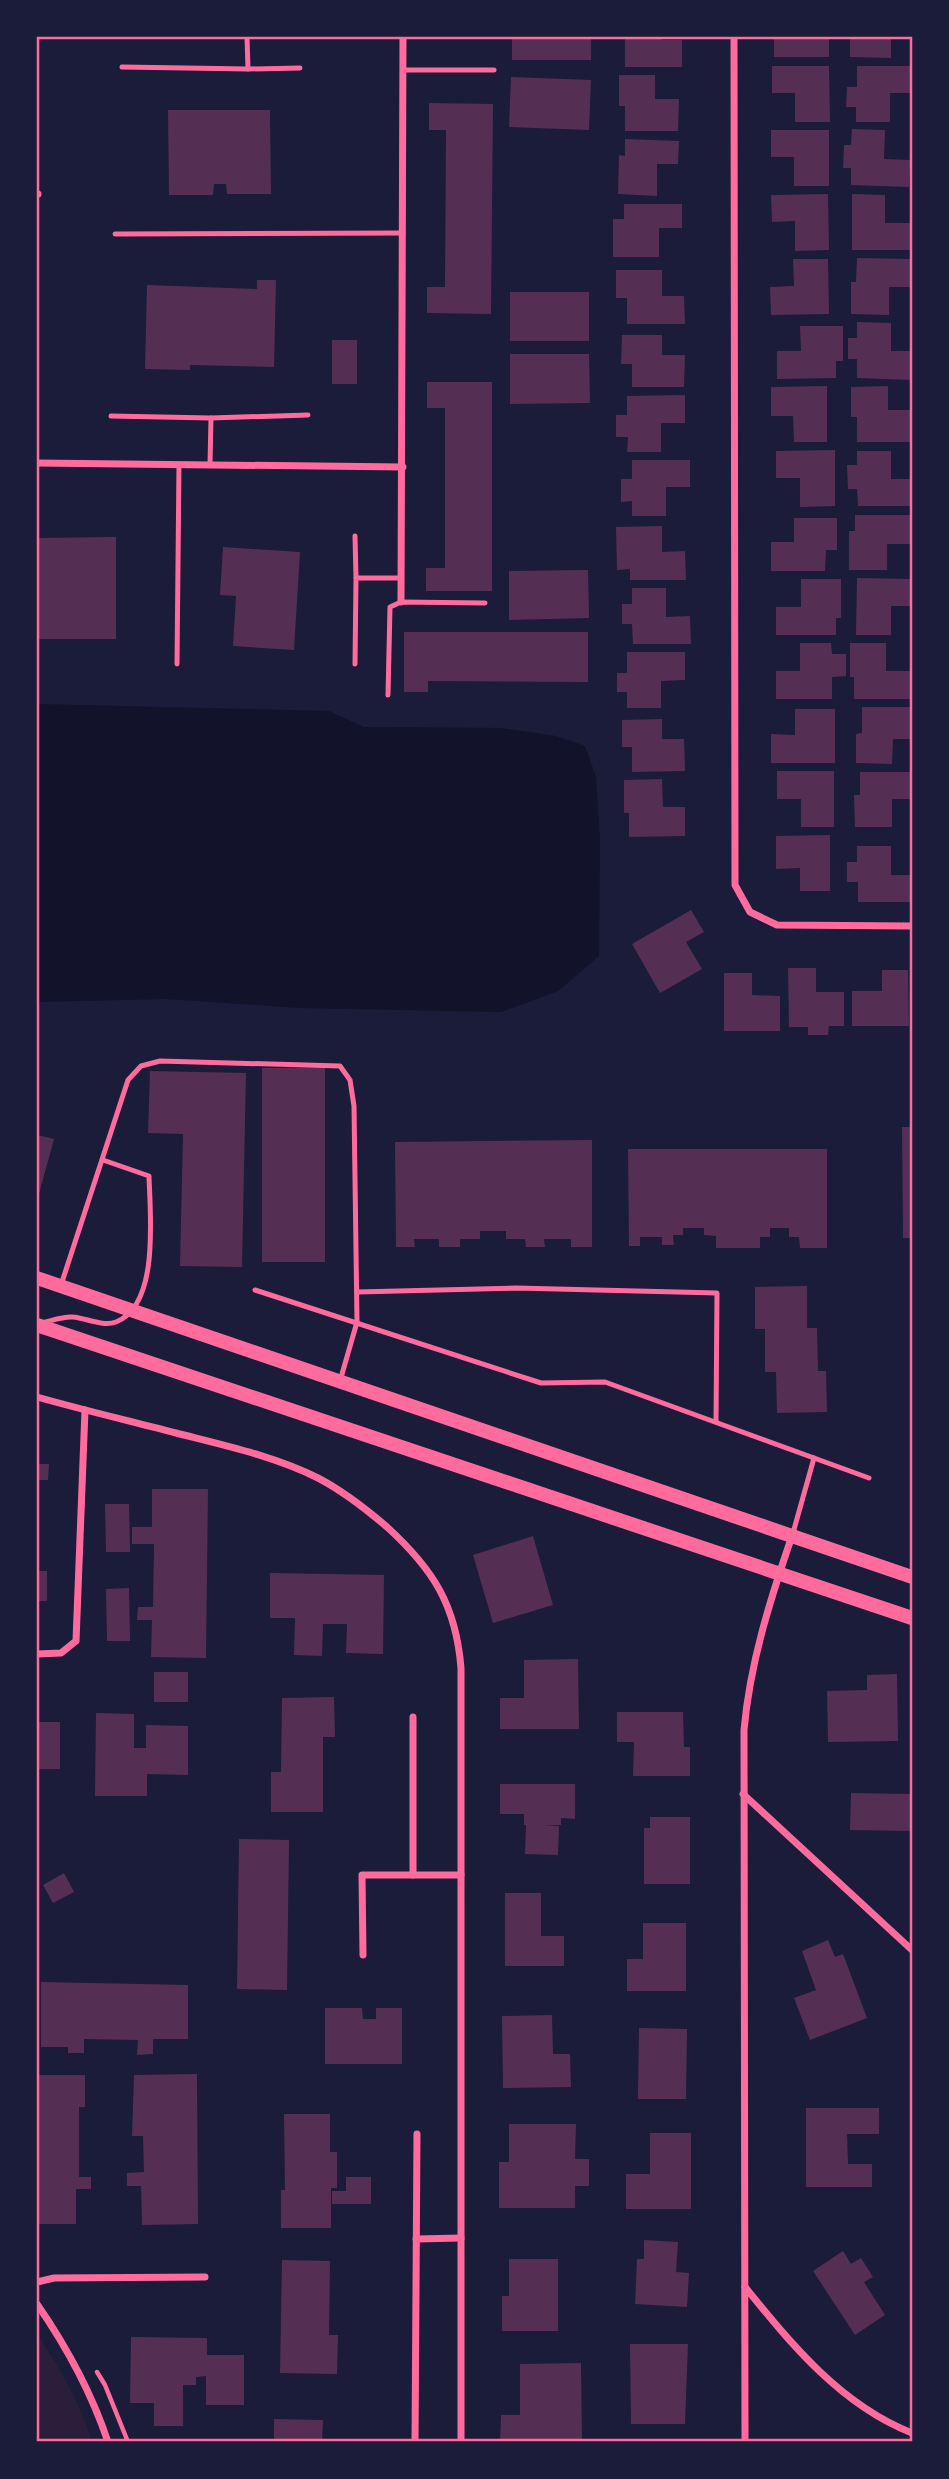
<svg xmlns="http://www.w3.org/2000/svg" width="949" height="2479" font-family="Overpass,sans-serif">
  <rect width="100%" height="100%" fill="#1b1b3a"/>
  <path fill="#2a1e3b" d="M 37,2334 C 59,2366 81,2405 92,2442 L 37,2442 Z"/>
  <polygon fill="#12122b" points="37,704 329,711 364,727 501,728 556,736 585,746 596,777 600,839 599,956 558,991 501,1012 301,1008 166,999 37,1002"/>
  <g fill="#542f53">
    <rect x="512" y="37" width="79" height="23"/>
    <polygon points="616,37 662,37 662,40 682,40 682,67 625,67 625,39 616,39"/>
    <rect x="774" y="37" width="55" height="20"/>
    <polygon points="850,37 891,37 891,58 850,57"/>
    <polygon points="772,66 829,66 830,122 795,122 795,93 772,93"/>
    <polygon points="857,66 912,66 912,93 890,93 890,122 856,122 856,107 846,107 847,87 857,87"/>
    <polygon points="619,75 655,75 655,99 679,99 678,131 625,131 625,106 619,106"/>
    <polygon points="511,77 591,80 589,130 509,127"/>
    <polygon points="429,103 493,104 491,314 427,313 427,287 445,287 446,130 429,130"/>
    <polygon points="168,110 270,110 271,194 227,194 226,184 214,184 213,195 169,195"/>
    <polygon points="852,129 885,130 884,159 910,160 909,187 851,185 851,168 843,168 844,145 851,145"/>
    <polygon points="771,130 829,130 829,186 794,186 794,157 771,157"/>
    <polygon points="625,139 679,141 678,164 657,164 657,196 618,194 619,155 625,156"/>
    <polygon points="828,194 829,250 795,251 795,221 772,222 771,195"/>
    <polygon points="852,194 885,195 885,223 910,223 910,250 852,250"/>
    <polygon points="624,204 682,204 682,228 659,228 659,257 613,257 613,219 624,219"/>
    <polygon points="857,258 912,259 911,287 889,287 889,315 851,314 851,282 856,282"/>
    <polygon points="793,259 828,259 829,314 771,315 770,287 794,286"/>
    <polygon points="616,270 662,270 662,296 684,296 685,324 627,324 627,298 616,298"/>
    <polygon points="257,280 276,280 274,367 190,365 190,370 145,369 147,285 257,289"/>
    <rect x="510" y="292" width="79" height="49"/>
    <polygon points="857,322 891,323 891,351 912,351 912,380 857,378 857,359 848,359 848,338 857,338"/>
    <polygon points="800,326 843,326 843,361 836,361 836,378 777,379 777,351 801,351"/>
    <polygon points="622,335 662,335 662,355 685,355 684,387 632,387 632,364 621,364"/>
    <rect x="332" y="340" width="25" height="44"/>
    <polygon points="510,354 589,354 590,403 510,404"/>
    <polygon points="427,382 492,382 492,591 426,591 426,568 445,568 445,408 427,408"/>
    <polygon points="827,386 827,442 794,442 793,416 771,416 771,387"/>
    <polygon points="888,386 888,410 910,410 910,442 857,442 857,417 851,417 851,387"/>
    <polygon points="685,395 685,423 661,423 661,452 627,452 628,437 616,437 616,415 627,415 627,396"/>
    <polygon points="835,450 835,506 800,507 800,478 776,478 776,451"/>
    <polygon points="857,451 891,451 891,479 912,479 912,506 858,506 857,489 848,489 847,465 857,465"/>
    <polygon points="632,460 690,460 690,487 666,487 666,516 632,516 632,501 621,502 621,479 632,479"/>
    <polygon points="855,515 910,515 910,544 887,544 887,570 849,570 849,531 855,531"/>
    <polygon points="794,518 837,518 837,550 826,550 825,571 771,571 771,542 794,542"/>
    <polygon points="662,526 662,552 685,551 686,580 630,580 630,569 617,570 616,527"/>
    <polygon points="116,537 116,639 37,639 37,538"/>
    <polygon points="223,547 300,552 294,650 233,646 236,596 220,595"/>
    <polygon points="588,570 589,618 509,620 509,571"/>
    <polygon points="857,578 912,579 912,606 891,606 891,635 856,635"/>
    <polygon points="801,579 841,579 841,618 836,618 836,635 776,635 776,607 801,607"/>
    <polygon points="632,588 666,588 666,617 690,616 691,644 633,644 632,624 622,624 622,604 632,604"/>
    <polygon points="404,632 588,632 588,682 428,681 428,692 404,692"/>
    <polygon points="800,643 831,643 832,654 846,654 846,676 832,677 832,699 776,699 776,671 800,671"/>
    <polygon points="850,643 886,643 886,671 910,671 910,699 854,699 854,677 850,677"/>
    <polygon points="627,652 685,652 685,680 661,681 661,708 627,708 627,692 617,692 617,673 627,673"/>
    <polygon points="862,707 912,707 912,739 893,739 892,764 856,763 856,734 862,733"/>
    <polygon points="795,709 835,709 835,763 771,763 771,734 795,735"/>
    <polygon points="662,719 662,739 684,739 685,771 632,772 632,747 622,747 622,720"/>
    <polygon points="777,771 834,771 834,827 801,827 801,799 777,799"/>
    <polygon points="860,772 912,772 912,799 892,799 892,827 855,827 854,795 860,795"/>
    <polygon points="662,779 663,807 685,807 685,836 629,837 629,813 624,813 624,780"/>
    <polygon points="830,835 830,891 800,891 800,868 776,869 776,836"/>
    <polygon points="857,846 891,846 891,875 912,875 912,902 858,902 858,882 847,882 847,862 857,862"/>
    <polygon points="691,910 704,932 686,942 702,969 660,993 632,944"/>
    <polygon points="788,968 816,968 816,992 844,992 844,1026 829,1026 828,1035 808,1035 808,1027 789,1027"/>
    <polygon points="882,970 908,970 909,1026 852,1026 852,991 882,991"/>
    <polygon points="724,973 752,973 752,995 780,996 780,1031 724,1031"/>
    <rect x="262" y="1068" width="63" height="194"/>
    <polygon points="150,1071 246,1073 242,1267 180,1266 183,1134 148,1133"/>
    <polygon points="902,1127 912,1127 912,1238 903,1238"/>
    <polygon points="37,1135 54,1139 39,1194 37,1193"/>
    <polygon points="592,1140 592,1247 571,1247 571,1239 544,1239 545,1247 526,1247 525,1239 506,1239 506,1231 480,1231 480,1239 460,1239 460,1247 439,1247 439,1239 414,1239 415,1247 396,1247 395,1142"/>
    <polygon points="628,1149 827,1149 827,1248 800,1248 799,1237 789,1237 789,1228 770,1228 770,1237 760,1237 760,1248 716,1248 716,1236 704,1235 704,1228 683,1228 683,1235 673,1235 674,1245 662,1245 662,1237 640,1237 640,1246 629,1246"/>
    <polygon points="807,1286 807,1328 817,1328 818,1371 826,1371 827,1412 777,1413 776,1372 765,1372 765,1329 755,1329 755,1287"/>
    <polygon points="37,1464 49,1464 48,1480 37,1480"/>
    <polygon points="152,1489 208,1489 206,1658 151,1657 152,1620 137,1620 138,1607 153,1607 154,1544 132,1544 132,1527 152,1527"/>
    <polygon points="105,1504 129,1504 130,1552 106,1552"/>
    <polygon points="533,1536 553,1605 493,1623 473,1555"/>
    <rect x="37" y="1571" width="10" height="30"/>
    <polygon points="270,1573 384,1575 383,1654 346,1653 347,1624 323,1624 322,1656 294,1655 295,1618 270,1618"/>
    <polygon points="129,1588 130,1641 107,1641 106,1589"/>
    <polygon points="578,1659 579,1729 500,1729 500,1698 524,1698 524,1660"/>
    <rect x="154" y="1672" width="34" height="30"/>
    <polygon points="897,1674 898,1741 828,1742 827,1691 867,1690 867,1675"/>
    <polygon points="334,1697 335,1737 323,1737 323,1812 271,1812 271,1772 281,1772 282,1698"/>
    <polygon points="617,1712 683,1712 684,1747 690,1747 690,1776 633,1776 634,1742 617,1742"/>
    <polygon points="96,1713 134,1714 134,1748 146,1748 146,1725 188,1726 188,1775 147,1774 147,1796 95,1796"/>
    <rect x="37" y="1722" width="23" height="47"/>
    <polygon points="500,1784 575,1784 575,1819 561,1818 561,1825 544,1825 559,1826 558,1855 525,1854 526,1825 524,1825 524,1814 500,1814"/>
    <polygon points="851,1793 912,1794 912,1831 850,1830"/>
    <polygon points="650,1817 690,1817 690,1884 644,1884 644,1828 650,1828"/>
    <polygon points="239,1839 289,1840 287,1990 237,1989"/>
    <polygon points="64,1873 74,1892 53,1903 43,1885"/>
    <polygon points="505,1893 541,1893 541,1936 564,1936 564,1966 505,1966"/>
    <polygon points="643,1923 686,1923 686,1991 627,1991 627,1959 643,1959"/>
    <polygon points="828,1940 835,1957 843,1954 867,2018 810,2040 794,1998 816,1990 802,1951"/>
    <polygon points="41,1982 188,1985 188,2039 153,2039 153,2054 137,2055 138,2040 84,2039 84,2053 68,2053 68,2047 41,2047"/>
    <polygon points="325,2008 362,2008 363,2019 376,2019 376,2008 402,2008 402,2064 325,2064"/>
    <polygon points="552,2015 553,2054 570,2054 571,2087 503,2088 502,2016"/>
    <polygon points="639,2028 687,2029 686,2099 638,2099"/>
    <polygon points="197,2074 198,2224 142,2225 141,2186 127,2186 127,2173 144,2172 143,2136 132,2136 134,2075"/>
    <polygon points="37,2075 85,2075 85,2107 79,2107 79,2177 91,2177 91,2189 76,2189 76,2224 37,2224"/>
    <polygon points="806,2108 879,2108 879,2134 847,2134 848,2164 872,2164 872,2187 806,2187"/>
    <polygon points="284,2114 330,2114 330,2152 337,2152 337,2188 331,2188 331,2228 281,2228 281,2190 285,2190"/>
    <polygon points="509,2124 576,2124 575,2159 589,2159 589,2186 575,2186 575,2208 499,2208 499,2162 509,2162"/>
    <polygon points="650,2133 691,2133 691,2209 626,2209 626,2174 650,2174"/>
    <polygon points="346,2177 371,2177 371,2204 332,2204 332,2191 346,2191"/>
    <polygon points="644,2240 678,2242 676,2272 689,2273 687,2307 635,2304 637,2259 644,2259"/>
    <polygon points="843,2251 851,2264 861,2258 873,2277 864,2282 885,2315 855,2335 813,2271"/>
    <polygon points="509,2259 558,2259 558,2331 502,2331 502,2296 509,2296"/>
    <polygon points="282,2260 330,2261 329,2335 338,2335 337,2374 280,2373"/>
    <polygon points="131,2337 207,2338 207,2355 244,2355 244,2405 206,2405 206,2376 196,2377 196,2385 183,2385 183,2426 154,2426 154,2403 130,2403"/>
    <polygon points="630,2344 688,2344 685,2424 631,2424"/>
    <polygon points="581,2363 582,2442 500,2442 501,2415 520,2415 520,2364"/>
    <polygon points="274,2419 323,2420 322,2442 274,2442"/>
  </g>
  <g fill="none" stroke-linecap="round" stroke-linejoin="round">
    <polyline stroke="#ff6b9d" stroke-width="4.5" points="97,2372 105,2385 128,2442"/>
    <g stroke="#ff6b9d" stroke-width="5">
      <polyline points="122,67 248,69 247,37"/>
      <polyline points="248,69 300,68"/>
      <polyline points="403,70 494,70"/>
      <polyline points="115,234 403,233"/>
      <polyline points="111,416 211,418 210,464"/>
      <polyline points="211,418 308,415"/>
      <polyline points="355,536 356,578"/>
      <polyline points="177,664 179,464"/>
      <polyline points="355,664 356,578 401,578"/>
      <polyline points="388,695 390,607 401,602 485,603"/>
      <polyline points="61,1285 128,1080 141,1066 160,1061 340,1066 350,1080 354,1106 357,1322 340,1381"/>
      <polyline points="255,1290 541,1383 605,1382 869,1478"/>
      <polyline points="357,1292 516,1288 717,1293 716,1422"/>
      <path d="M 41,1323 C 51,1321 63,1316 73,1317 C 86,1318 103,1327 116,1322 C 160,1305 150,1214 149,1176 L 103,1160"/>
      <polyline points="793,1533 814,1458"/>
    </g>
    <g stroke="#ff6b9d" stroke-width="7">
      <polyline points="734,37 735,885 750,912 777,925 912,926"/>
      <polyline points="37,194 38,194"/>
      <polyline points="37,463 403,467"/>
      <polyline points="401,602 403,37"/>
      <path d="M 37,1397 C 83,1410 130,1421 176,1433 C 223,1445 274,1456 318,1478 C 343,1491 366,1509 387,1527 C 433,1569 456,1605 461,1668 L 461,2442"/>
      <polyline points="37,1654 61,1653 76,1641 85,1410"/>
      <polyline points="743,1794 912,1950"/>
      <polyline points="413,1875 461,1875"/>
      <polyline points="363,1955 362,1875 413,1875 413,1717"/>
      <polyline points="416,2239 461,2238"/>
      <polyline points="37,2282 54,2278 205,2277"/>
      <path d="M 745,2287 C 792,2345 841,2405 912,2433"/>
      <path d="M 37,2304 C 66,2346 92,2394 108,2442"/>
      <polyline points="415,2442 417,2134"/>
      <path d="M 745,2442 L 744,1730 C 750,1663 770,1600 792,1536"/>
    </g>
    <g stroke="#ff6b9d" stroke-width="14">
      <polyline points="37,1278 912,1577"/>
      <polyline points="37,1325 912,1618"/>
    </g>
  </g>
  <rect width="949" height="2479" fill="none" stroke="#1b1b3a" stroke-width="77"/>
  <rect x="38" y="38" width="873" height="2402" fill="none" stroke="#ff6b9d" stroke-width="2.5"/>
</svg>
